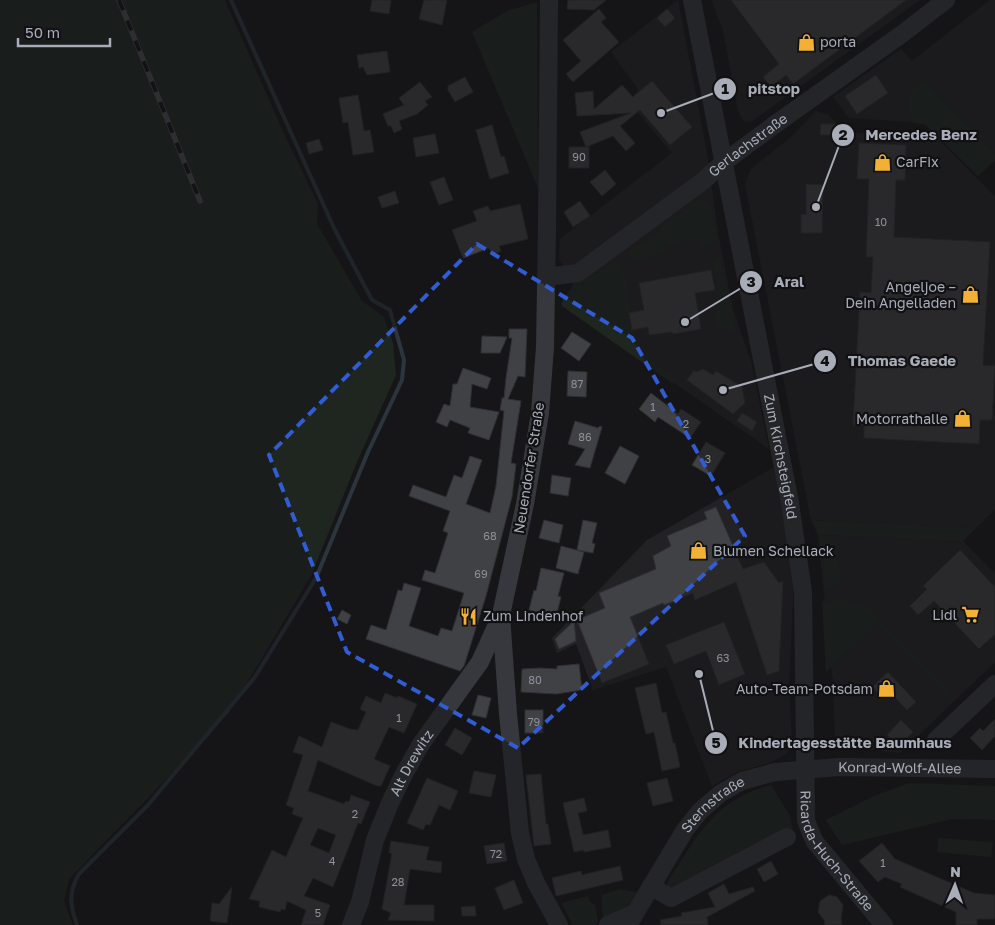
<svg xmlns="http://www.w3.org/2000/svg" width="995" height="925" font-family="'Golos Text',sans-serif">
  <rect width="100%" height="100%" fill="#161618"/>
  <g fill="#222225">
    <polygon points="678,0 707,153 718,233 733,309 752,365 769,449 561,304 573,285 559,259 560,239 672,153 629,102 638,89 611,52"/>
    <polygon points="711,0 920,0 751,122 743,121 738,111 723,30"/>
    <polygon points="990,0 995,0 995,154 925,81 907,94 911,122 849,118 833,97 901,49 912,61"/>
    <polygon points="816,111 829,115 845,133 934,134 995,197 995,509 976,528 811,520 745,184 751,169 792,136"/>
    <polygon points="776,466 794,578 789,684 792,745 785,755 769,763 737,772 712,786 666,667 593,690 576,644 557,653 552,638 647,540"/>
    <polygon points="818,535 963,541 995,574 995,662 900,753 845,747 835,737 833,682"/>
  </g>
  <g fill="#1e261f">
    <polygon points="0,0 225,0 285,136 318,204 317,224 362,301 384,317 393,343 396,375 357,462 311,576 229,713 149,797 69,879 64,901 73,925 0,925"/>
    <polygon points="537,2 538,188 472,32 507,11"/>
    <polygon points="925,81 995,154 995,160 978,176 926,125 911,122 907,94"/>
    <polygon points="696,201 706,201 712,207 717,239 702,250 699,239 666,246 667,252 654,254 654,257 631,261 628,255 629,251 652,237 670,220"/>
    <path d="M 719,255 L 737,333 L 719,327 C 715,321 710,308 713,300 C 714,296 717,293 717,289 C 718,277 706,262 719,255 Z"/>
    <polygon points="617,261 625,275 634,333 642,353 676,379 673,384 562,306 563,298 578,283"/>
    <polygon points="811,520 976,528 963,541 818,535"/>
    <path d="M 818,537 L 839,542 L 837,556 L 842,576 L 840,584 L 832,587 L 824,586 C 827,569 823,554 818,537 Z"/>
    <polygon points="849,596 849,604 865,605 880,620 826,672 822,601 837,601"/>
    <polygon points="883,622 951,692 946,697 879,626"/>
    <polygon points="909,783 995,786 995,820 952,819 842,845 826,820 874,796"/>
    <path d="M 771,785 L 789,814 L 793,829 L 672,893 L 668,889 L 667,883 C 697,837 713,800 771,785 Z"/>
    <polygon points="938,838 993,842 991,857 937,852"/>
    <polygon points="620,889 637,892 624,913 606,920 603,917 601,895"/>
    <polygon points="588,896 590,902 595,905 598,921 596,925 573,925 561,903"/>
  </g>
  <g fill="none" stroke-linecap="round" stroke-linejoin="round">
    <path stroke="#2c353c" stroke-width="4" d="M 77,925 C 70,905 68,893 79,874 L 148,805 L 255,677 L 316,578 L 368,452 L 402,380 L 404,360 L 390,310 L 372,300 L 334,228 L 231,0"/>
  </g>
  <g fill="#404145" stroke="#303034" fill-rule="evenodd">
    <polygon points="372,0 391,0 389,14 370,11"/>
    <polygon points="424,0 447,0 442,25 419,19"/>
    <polygon points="568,0 606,0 594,10 567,9"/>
    <polygon points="731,0 906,0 793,84 786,75 771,87 763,77 779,64"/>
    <polygon points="599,9 606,18 601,22 619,42 573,82 566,74 581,61 563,40"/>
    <polygon points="667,9 675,18 665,27 657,18"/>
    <polygon points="387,51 390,72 367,75 363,67 359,68 357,55"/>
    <polygon points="876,75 888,93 857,114 845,96"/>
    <polygon points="465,77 473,92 455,102 448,90 448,86"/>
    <polygon points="652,81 692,127 670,145 640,110 620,126 635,143 626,151 613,136 586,147 580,132 631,113 577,116 575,93 593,91 594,109 622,85 633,97"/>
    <polygon points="420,82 432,97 425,101 428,105 417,114 399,121 402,129 394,133 391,126 388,126 383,114 404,105 399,98"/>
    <polygon points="358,95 364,131 370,130 374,152 353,155 348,122 343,123 339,98"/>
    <polygon points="821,124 835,124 835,135 820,135"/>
    <polygon points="492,125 501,157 504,156 509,173 490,179 476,130"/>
    <polygon points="435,134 439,153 416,157 413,138"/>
    <polygon points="319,139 323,150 309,154 306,143"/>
    <polygon points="859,143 906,145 905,180 896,180 894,237 990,242 983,365 995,366 992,420 980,420 979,444 864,438 864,425 853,425 860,292 871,293 873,257 866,257 869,179 857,179"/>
    <rect x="569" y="147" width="20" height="21"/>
    <polygon points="605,170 616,184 602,196 590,182"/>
    <polygon points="444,177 453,200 439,205 430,182"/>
    <polygon points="806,184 823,185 822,233 801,233 801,214 806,215"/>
    <polygon points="395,191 399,203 382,208 378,197"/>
    <polygon points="580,201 590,216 573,227 564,212"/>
    <polygon points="520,204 528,239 499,246 501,251 492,255 489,248 463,258 452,230 477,221 473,211 488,206 490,211"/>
    <polygon points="711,270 715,290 695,293 701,329 673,334 672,332 649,335 648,327 632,330 629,313 644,310 639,283"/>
    <polygon points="509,329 527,329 525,377 518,376 508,399 521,401 511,463 516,464 512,497 486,596 464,666 460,671 366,639 371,625 386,630 398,590 402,591 404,583 421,588 409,626 438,636 441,628 452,631 464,593 422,580 425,570 435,573 448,533 443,531 450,511 409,496 413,485 446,497 454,475 462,478 470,456 482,460 466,504 490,513 496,486 504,411 500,410 502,398 504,398 506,378 512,338 509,338"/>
    <polygon points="572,332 591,344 579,361 561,348"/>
    <polygon points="482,336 507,337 500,353 481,353"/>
    <polygon points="463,368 491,378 487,389 472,384 470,407 499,412 489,440 468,433 470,428 450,420 447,427 436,422 444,404 450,406 453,384 457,384"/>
    <polygon points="703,369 713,375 716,371 742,387 745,403 733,414 687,380 694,370 696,372"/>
    <polygon points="568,371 587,372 586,397 567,396"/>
    <polygon points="651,393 678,414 681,409 701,422 690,438 658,417 655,422 639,409"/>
    <polygon points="742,413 757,422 752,431 737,421"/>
    <polygon points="575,421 598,428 600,426 602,427 590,468 575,465 585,449 568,444"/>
    <polygon points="706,442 725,453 711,476 692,465"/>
    <polygon points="620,446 639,456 625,484 605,473"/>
    <polygon points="552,475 571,478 568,496 550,493"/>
    <polygon points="716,507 743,569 764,562 779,583 783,581 779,671 767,675 736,582 695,600 693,593 664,605 663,603 630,617 649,664 602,683 577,620 605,608 599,593 656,569 653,556 671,546 667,536 707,519 704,512"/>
    <polygon points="544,520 563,525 559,543 539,538"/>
    <polygon points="583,520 597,523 592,543 595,544 593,553 577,550"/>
    <polygon points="561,546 584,552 578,574 556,568"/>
    <polygon points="960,550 995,587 995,634 979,649 934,601 918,615 910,606 927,589 923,586"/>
    <polygon points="541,568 564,573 558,596 561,597 556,617 529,610 534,590 536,591"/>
    <polygon points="342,610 351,615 347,624 337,619"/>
    <polygon points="574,621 576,641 559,649 555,639"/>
    <polygon points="724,622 745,674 719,685 706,651 674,664 666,645"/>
    <polygon points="579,664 582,690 556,694 521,692 522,669 540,668 557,669 557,666"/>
    <polygon points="888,672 916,702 907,710 889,691 882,697 872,687"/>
    <polygon points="656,683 662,713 666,712 673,743 675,743 680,767 662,771 654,732 646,734 635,688"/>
    <path d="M 385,693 L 397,698 L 398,696 L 417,704 L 404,733 L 389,727 L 374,759 L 390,766 L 381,786 L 377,786 L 318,760 L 308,791 L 344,804 L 346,801 L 349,802 L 351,795 L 370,802 L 361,824 L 358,823 L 333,887 L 313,878 L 304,896 L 330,905 L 323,925 L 301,925 L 306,910 L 287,901 L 285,910 L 281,909 L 280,912 L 259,907 L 260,901 L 249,899 L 266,863 L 272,850 L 286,857 L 303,818 L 292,814 L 294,808 L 286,805 L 303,755 L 293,752 L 299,736 L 322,747 L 331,722 L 350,729 L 358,730 L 366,712 L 360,709 L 366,696 L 381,703 ZM 318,828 L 336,835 L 329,853 L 310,845 Z"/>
    <polygon points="478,695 491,698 486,718 472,715"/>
    <rect x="525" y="710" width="18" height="23"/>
    <polygon points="995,719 995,736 982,750 970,738 980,728 983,731"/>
    <polygon points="901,720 913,732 899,747 887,735"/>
    <polygon points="455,728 472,738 462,755 445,745"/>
    <polygon points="474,771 496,775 491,797 469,793"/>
    <polygon points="541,774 546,824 548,824 551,844 534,846 526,775"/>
    <polygon points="427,778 458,791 450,810 439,805 430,825 426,824 423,830 407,823"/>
    <polygon points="667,778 673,801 653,806 647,783"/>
    <polygon points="584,798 587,811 578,813 583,835 608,830 611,847 584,852 584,850 574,852 563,803"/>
    <polygon points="391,841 429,847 426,860 442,862 441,873 410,869 404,905 434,905 434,921 388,920 391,913 382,909 392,853 389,853"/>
    <polygon points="504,843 507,861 487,864 484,846"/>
    <polygon points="882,843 895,859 974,893 995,895 995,919 977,919 977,925 956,925 956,912 900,887 902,884 885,877 878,882 859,861"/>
    <polygon points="771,861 778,874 764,882 757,869"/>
    <polygon points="620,866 623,880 556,896 552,878 581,871 582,875"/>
    <polygon points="514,880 523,903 504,910 495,888"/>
    <polygon points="724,884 729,894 753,887 755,891 707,917 708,925 661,925 660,920 682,916 681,913 715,907 708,893"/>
    <polygon points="232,887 227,923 210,921 212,903 219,904"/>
    <polygon points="829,895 837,897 843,905 841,919 842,925 825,925 824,920 818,912 820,901"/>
    <polygon points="475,906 476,916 462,916 461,907"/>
  </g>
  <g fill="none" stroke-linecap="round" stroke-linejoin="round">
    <g stroke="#37383d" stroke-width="18">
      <polyline points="549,0 547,228 545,347 540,413 525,504 501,615 508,714 520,833 526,859 536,883 559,925"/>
      <path id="s1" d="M 692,0 L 790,503 L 803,592 L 806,820 L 810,831 L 815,842 L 884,925"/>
      <path id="s2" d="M 546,277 L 578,273 L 703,181 L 724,162 L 777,123 L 902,34 L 946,0"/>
      <polyline points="936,740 995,684"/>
      <polyline points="651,886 671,898 787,837"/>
      <path id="s3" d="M 351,925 L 360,902 L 375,840 L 390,803 L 404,774 L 421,744 L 480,662 L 500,618"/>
      <polyline points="608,925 635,913"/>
      <path id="s4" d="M 628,925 L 685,830 L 700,811 L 721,793 L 742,781 L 775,772 L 839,767 L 995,769"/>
    </g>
    <defs>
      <polyline id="rail" points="119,0 200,201"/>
    </defs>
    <use href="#rail" stroke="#4a4c52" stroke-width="5.5"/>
    <use href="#rail" stroke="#111113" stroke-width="4" stroke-dasharray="11" stroke-linecap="butt"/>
  </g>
  <path d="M0 0H995V925H0ZM 477,244 L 632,338 L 745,536 L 518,748 L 347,652 L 269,455 Z" fill="#161618" fill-opacity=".55" fill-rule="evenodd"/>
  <path fill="none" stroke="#325cd3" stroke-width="4" stroke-dasharray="10 6" stroke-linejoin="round" d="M 477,244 L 632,338 L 745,536 L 518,748 L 347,652 L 269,455 Z"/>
  <defs>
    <symbol id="shop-bare" viewBox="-9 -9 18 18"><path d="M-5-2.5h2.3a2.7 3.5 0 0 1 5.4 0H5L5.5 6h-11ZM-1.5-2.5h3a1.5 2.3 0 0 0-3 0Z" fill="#f2b134" stroke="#111113" stroke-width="2.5" paint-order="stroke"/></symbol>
    <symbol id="supermarket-bare" viewBox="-9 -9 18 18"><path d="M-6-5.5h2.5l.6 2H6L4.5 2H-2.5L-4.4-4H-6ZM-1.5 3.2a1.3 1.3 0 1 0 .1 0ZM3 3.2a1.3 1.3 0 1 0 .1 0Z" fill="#f2b134" stroke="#111113" stroke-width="2.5" paint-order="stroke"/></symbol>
    <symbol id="restaurant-bare" viewBox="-9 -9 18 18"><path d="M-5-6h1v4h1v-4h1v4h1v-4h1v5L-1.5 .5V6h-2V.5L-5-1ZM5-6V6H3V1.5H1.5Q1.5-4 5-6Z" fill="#f2b134" stroke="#111113" stroke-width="2.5" paint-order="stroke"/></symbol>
  </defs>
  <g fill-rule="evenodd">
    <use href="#shop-bare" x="794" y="30" width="25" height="25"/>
    <use href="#shop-bare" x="870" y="150" width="25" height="25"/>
    <use href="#shop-bare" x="958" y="282" width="25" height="25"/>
    <use href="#shop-bare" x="950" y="406" width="25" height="25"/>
    <use href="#shop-bare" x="686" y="538" width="25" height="25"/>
    <use href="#supermarket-bare" x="958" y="602" width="25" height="25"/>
    <use href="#restaurant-bare" x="456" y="604" width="25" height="25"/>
    <use href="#shop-bare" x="874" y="676" width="25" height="25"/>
  </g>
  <g text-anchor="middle" stroke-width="4.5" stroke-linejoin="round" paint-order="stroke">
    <g font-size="11" fill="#8e929b">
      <text x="579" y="161">90</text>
      <text x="881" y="226">10</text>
      <text x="577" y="388">87</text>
      <text x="653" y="411">1</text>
      <text x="686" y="428">2</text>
      <text x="585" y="441">86</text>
      <text x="708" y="463">3</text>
      <text x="490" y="540">68</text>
      <text x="481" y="578">69</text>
      <text x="723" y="662">63</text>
      <text x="535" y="684">80</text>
      <text x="399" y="722">1</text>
      <text x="534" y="726">79</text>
      <text x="355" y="818">2</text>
      <text x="496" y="858">72</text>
      <text x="332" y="865">4</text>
      <text x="883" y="867">1</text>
      <text x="398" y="886">28</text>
      <text x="318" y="917">5</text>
    </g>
    <g font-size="14" fill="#a8adb8" stroke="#111113" text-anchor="start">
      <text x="820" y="47">porta</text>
      <text x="896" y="167">CarFix</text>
      <text x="956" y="292" text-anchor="end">Angeljoe –<tspan x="956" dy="16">Dein Angelladen</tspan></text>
      <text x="948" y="424" text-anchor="end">Motorrathalle</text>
      <text x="713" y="556">Blumen Schellack</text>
      <text x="957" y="620" text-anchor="end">Lidl</text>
      <text x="483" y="621">Zum Lindenhof</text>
      <text x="873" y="694" text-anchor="end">Auto-Team-Potsdam</text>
    </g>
    <g font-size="14" fill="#a8adb8" stroke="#111113">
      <text dy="5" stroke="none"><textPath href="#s2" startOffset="245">Gerlachstraße</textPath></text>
      <text dy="5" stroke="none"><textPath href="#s1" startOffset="465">Zum Kirchsteigfeld</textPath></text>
      <text transform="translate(529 468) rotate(-81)" y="5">Neuendorfer Straße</text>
      <text dy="5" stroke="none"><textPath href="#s3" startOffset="174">Alt Drewitz</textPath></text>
      <text dy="5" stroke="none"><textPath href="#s4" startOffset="346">Konrad-Wolf-Allee</textPath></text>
      <text dy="5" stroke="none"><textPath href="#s4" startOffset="149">Sternstraße</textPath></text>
      <text dy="5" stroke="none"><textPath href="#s1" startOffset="871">Ricarda-Huch-Straße</textPath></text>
    </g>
  </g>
  <path fill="none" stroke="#a8adb8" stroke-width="2" d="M661 113L725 89M816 207L843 135M685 322L751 282M723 390L825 361M699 674L716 743"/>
  <g fill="#a8adb8" stroke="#111113" stroke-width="2">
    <circle cx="661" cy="113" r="5"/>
    <circle cx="816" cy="207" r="5"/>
    <circle cx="685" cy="322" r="5"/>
    <circle cx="723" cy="390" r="5"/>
    <circle cx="699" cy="674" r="5"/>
    <circle cx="725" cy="89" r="12"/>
    <circle cx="843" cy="135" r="12"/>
    <circle cx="751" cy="282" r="12"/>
    <circle cx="825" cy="361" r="12"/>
    <circle cx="716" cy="743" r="12"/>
  </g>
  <g font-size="15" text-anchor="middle" font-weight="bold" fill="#111">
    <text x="725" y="94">1</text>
    <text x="843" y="140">2</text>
    <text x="751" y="287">3</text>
    <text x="825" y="366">4</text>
    <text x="716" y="748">5</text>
  </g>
  <g font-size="15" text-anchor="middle" font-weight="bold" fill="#a8adb8" stroke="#111113" stroke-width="4.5" stroke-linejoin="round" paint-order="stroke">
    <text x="774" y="94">pitstop</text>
    <text x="921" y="140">Mercedes Benz</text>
    <text x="789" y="287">Aral</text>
    <text x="902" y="366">Thomas Gaede</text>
    <text x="845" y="748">Kindertagesstätte Baumhaus</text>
  </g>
  <g transform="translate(955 885) rotate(2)" stroke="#111113" stroke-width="4" paint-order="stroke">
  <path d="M0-4L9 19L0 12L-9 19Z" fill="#a8adb8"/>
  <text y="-8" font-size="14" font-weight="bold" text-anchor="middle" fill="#a8adb8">N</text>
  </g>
  <path d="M18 38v8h92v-8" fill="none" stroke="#a8adb8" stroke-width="2.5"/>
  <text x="25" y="38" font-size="15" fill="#a8adb8" stroke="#111113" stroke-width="4" paint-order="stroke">50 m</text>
</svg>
